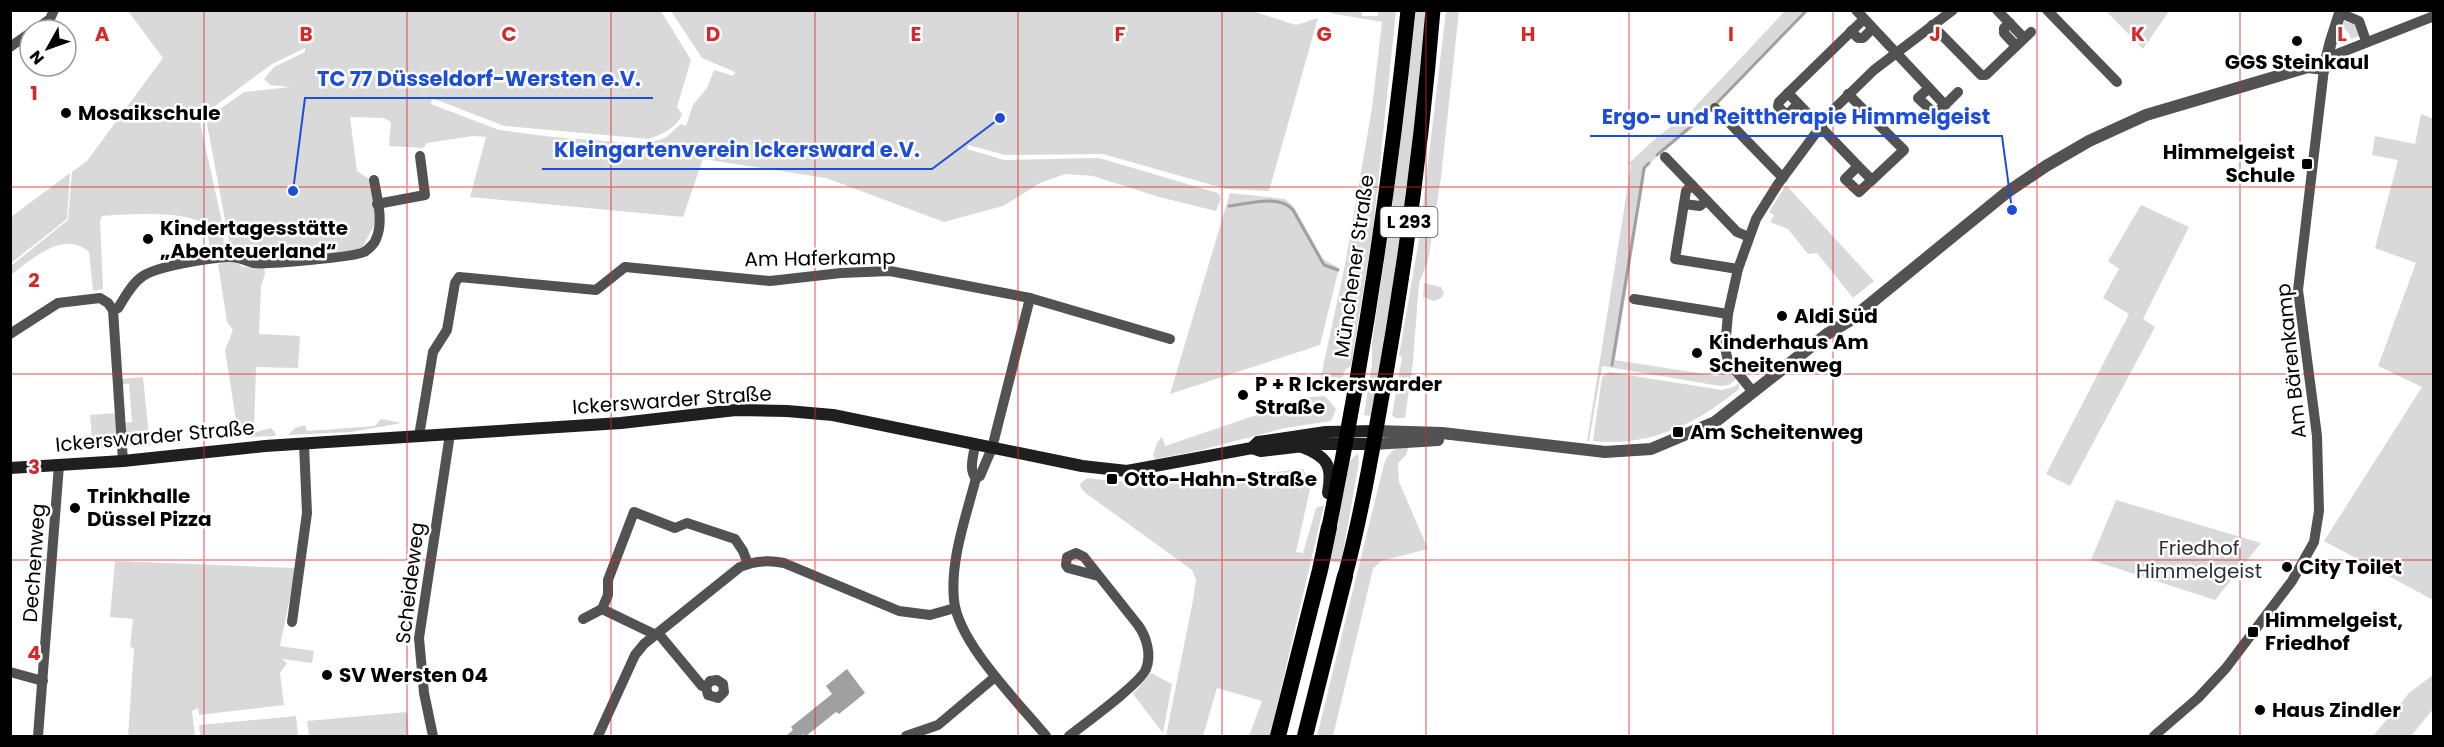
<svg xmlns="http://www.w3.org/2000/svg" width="2444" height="747" font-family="Poppins,sans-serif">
  <rect width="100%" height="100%" fill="#fff"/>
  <g fill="#d9d9d9">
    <path d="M 1249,10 L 1296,25 L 1318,18 L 1269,191 L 1226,189 L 1103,154 L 1005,155 L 968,145 L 967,149 L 1004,160 L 1099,158 L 1218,193 L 1221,198 L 1216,211 L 1159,197 L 1093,176 L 1065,174 L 1040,183 L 1003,206 L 944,222 L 826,178 L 703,159 L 683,217 L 470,197 L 486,137 L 473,136 L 427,143 L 423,148 L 389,146 L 391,122 L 384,118 L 350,117 L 357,171 L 369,179 L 376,222 L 360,252 L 254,262 L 242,256 L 234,245 L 230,246 L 206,119 L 244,92 L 290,87 L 270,85 L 264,79 L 274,67 L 305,52 L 305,48 L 272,64 L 199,118 L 221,217 L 225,254 L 211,256 C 209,247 209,230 203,224 C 188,210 122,214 102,216 L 100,221 L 103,289 L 93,291 L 89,252 C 64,229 32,259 11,275 L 11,266 L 68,220 L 72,172 L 87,161 L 163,58 L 128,11 L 661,11 L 691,60 L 677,107 L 682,114 C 677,128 662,134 649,139 L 504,126 L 440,101 L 432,99 L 431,104 L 499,130 L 553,137 L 644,144 L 665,138 L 681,124 L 686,126 L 693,105 L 707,88 L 714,70 L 733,76 L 735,72 L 702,58 L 671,11 Z"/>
    <polygon points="1334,10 1362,11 1362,16 1378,16 1378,11 1396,11 1373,230 1351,366 1345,370 1342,379 1322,386 1320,381 1345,265 1372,108 1382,22 1329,13"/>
    <polygon points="1414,11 1428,11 1400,252 1371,416 1364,415 1372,364 1372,343 1392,208"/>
    <polygon points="1446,11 1459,11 1441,177 1428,261 1419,283 1413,361 1405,418 1395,418 1392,415 1402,357 1399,356 1419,239"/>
    <polygon points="1785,11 1808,11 1700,122 1666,148 1646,167 1615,360 1717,376 1729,370 1736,379 1729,385 1720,386 1602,366 1589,441 1587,441 1631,166 1629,163 1655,139 1692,110"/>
    <polygon points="2106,11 2169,11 2143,49"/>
    <polygon points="2344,21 2356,25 2359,36 2352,39 2350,37 2349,33 2343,28"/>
    <polygon points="2421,114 2434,119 2433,600 2324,541 2422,387 2378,366 2416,263 2375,248 2398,160 2372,155 2375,136 2415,144"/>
    <polygon points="70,173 67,219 11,263 11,217"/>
    <polygon points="1786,185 1874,281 1853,298 1817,253 1808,254 1788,229 1770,222 1774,215 1769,212"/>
    <polygon points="1230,193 1285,199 1294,207 1323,259 1339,268 1320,345 1170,394"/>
    <polygon points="2141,205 2189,227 2143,319 2155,327 2070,486 2046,474 2129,314 2103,298 2119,269 2108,261"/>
    <polygon points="235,261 243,267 264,266 265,274 261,286 259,334 300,336 298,368 256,367 254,429 238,433 225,350 233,330 227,322 218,264"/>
    <polygon points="1424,283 1441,287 1444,293 1441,298 1434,301 1423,297"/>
    <path d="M 1609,372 L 1722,390 L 1733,387 L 1739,383 L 1739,389 C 1696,424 1650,447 1593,441 L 1602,377 Z"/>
    <polygon points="143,377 150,446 130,446 125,435 124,423 132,422 129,384 121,384 120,379"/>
    <polygon points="1325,396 1336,409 1331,421 1285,428 1197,451 1155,459 1153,455 1157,443 1162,437 1165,446 1310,397"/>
    <polygon points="116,413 117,446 115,448 93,449 90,415"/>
    <polygon points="381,419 402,423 351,432 288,435 295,428 305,425 307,431 375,426"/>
    <polygon points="271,428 276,434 275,436 248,437 248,434"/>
    <path d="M 1409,446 L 1406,455 L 1398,463 L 1399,482 L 1428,549 L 1381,561 L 1373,569 L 1333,736 L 1317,736 L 1384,464 C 1389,451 1395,447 1409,446 Z"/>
    <polygon points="1358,453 1359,462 1341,563 1329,561 1350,461"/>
    <path d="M 1303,469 L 1311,485 L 1296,552 L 1303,553 L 1316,508 L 1324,505 L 1270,736 L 1249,736 L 1262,701 L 1217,688 L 1203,736 L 1166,736 L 1193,600 L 1196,580 L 1192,570 L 1087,494 L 1081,488 L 1080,484 L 1087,478 C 1159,488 1231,477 1303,469 Z"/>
    <polygon points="2116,500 2261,543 2215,600 2091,560"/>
    <polygon points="115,561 296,568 280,646 314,651 312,663 282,659 287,663 280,673 284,705 199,715 198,708 192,711 195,736 128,736 134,648 130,647 133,619 110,617"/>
    <polygon points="1151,673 1172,684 1163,733 1133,694"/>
    <polygon points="2433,675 2433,709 2411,736 2373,736 2410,692"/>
    <polygon points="407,712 409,736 309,736 307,721"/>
    <polygon points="296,716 298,736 200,736 199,725"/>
  </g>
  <polygon fill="#a0a0a0" points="847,669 865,693 839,714 836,712 806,736 803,734 801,736 786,736 793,730 791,727 832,694 826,686"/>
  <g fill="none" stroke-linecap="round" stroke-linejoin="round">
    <g stroke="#a0a0a0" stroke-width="3">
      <polyline points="1717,103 1807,10"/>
      <polyline points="1657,155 1712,109"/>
      <path d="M 1229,206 C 1248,204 1279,194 1293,210 L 1324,265 L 1338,270"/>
      <polyline points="1612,365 1641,188 1644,168 1649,163"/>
    </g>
    <g stroke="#525252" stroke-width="10">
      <polyline points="1856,10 1945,105 1938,111 1932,111 1918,98 1929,88"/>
      <polyline points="1997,10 2024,38"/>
      <polyline points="2047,10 2117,82"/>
      <polyline points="2340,13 2359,21 2366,41"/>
      <polyline points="2010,23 2004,28 2004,33 2016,46"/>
      <polyline points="1932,25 1981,75 1986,75 2031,32"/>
      <polyline points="35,30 50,19 54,10"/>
      <polyline points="1851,31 1858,38 1863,38 1872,29"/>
      <polyline points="10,47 30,33"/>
      <polyline points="2327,58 2434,16"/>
      <polyline points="1788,93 1779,102 1778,106 1784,113 1789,113 1798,104"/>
      <polyline points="1848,94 1904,150 1872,180"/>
      <polyline points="1945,105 1958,92"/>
      <polyline points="1715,108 1783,178"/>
      <polyline points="1665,157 1737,232 1749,237"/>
      <polyline points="1858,166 1872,180 1859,192 1845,179 1858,166 1788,93 1864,19"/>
      <polyline points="1692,185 1686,191 1675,259 1738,269"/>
      <polyline points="377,204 425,195 420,156"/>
      <polyline points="1684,204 1700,206 1706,201"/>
      <polyline points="1030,298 1170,339"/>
      <polyline points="1634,299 1728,314"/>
      <polyline points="113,310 123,461"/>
      <path d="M 10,334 L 58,303 L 100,298 L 108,303 L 113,310 L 118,308 C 125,297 132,283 143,276 C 158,266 209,258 228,257 C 239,256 245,261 254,263 C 265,265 355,257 364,252 C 368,250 375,243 376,239 C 384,222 377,198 374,180"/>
      <polyline points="1753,392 1728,361 1725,348 1728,314 1738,269 1756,219 1778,184 1833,110 1874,70 1953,10"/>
      <path d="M 419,436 L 433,352 L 447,330 L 455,283 L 459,277 L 596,290 L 625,267 L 770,281 L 841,273 L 890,271 L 1030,298 L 992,448 L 980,476 L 976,478 C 966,517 950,560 954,600 C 958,643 1019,703 1046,736"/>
      <path d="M 975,444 C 974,455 968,470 976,478"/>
      <polyline points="583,619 602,609"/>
      <polyline points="292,622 307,513 304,444"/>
      <polyline points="658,633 702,686 706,687 708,695 718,698 724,692 723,684 717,680 710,681 706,687"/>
      <polyline points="656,635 602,609 608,595 608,580 634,512 675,528 687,523 735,539 743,551 748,564"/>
      <polyline points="10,672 43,681"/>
      <polyline points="38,736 59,465"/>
      <polyline points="433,736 424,693 419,638 450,434"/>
      <path d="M 598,736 L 635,655 L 644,644 L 740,567 C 754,561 769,560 784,563 L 899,611 L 930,615 L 955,608"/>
      <polyline points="906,736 938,725 995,677"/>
      <path d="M 1069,736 C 1084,724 1140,684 1146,669 C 1152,654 1146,636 1138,625 L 1084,557 L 1076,553 L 1067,557 L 1066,565 L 1068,568 L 1098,576"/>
      <polyline points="2154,736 2198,698 2226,668 2292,581 2314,542 2319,511 2317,436 2298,290 2324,69"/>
    </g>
    <g stroke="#525252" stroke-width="12">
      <polyline points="1376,431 1442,433 1605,452 1651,449 1715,422 1827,334 1849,321 2006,193 2046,166 2089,141 2146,115 2308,67 2324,69 2331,41 2341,10"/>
      <polyline points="1374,444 1438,440"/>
    </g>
    <g stroke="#1f1f1f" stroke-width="12">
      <path d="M 1302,447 C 1328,457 1333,466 1328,493"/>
      <polyline points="1252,448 1258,442 1326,432 1376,431"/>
      <polyline points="10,468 123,461 265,446 621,423 736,410 787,411 833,415 1082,466 1127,471 1252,448 1261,451 1321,444 1374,444"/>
    </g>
    <g stroke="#000" stroke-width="15">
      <path d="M 1329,527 C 1364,356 1390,184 1408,10"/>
      <path d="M 1345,576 C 1360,520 1370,463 1380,407 C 1404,275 1422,143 1433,10"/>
    </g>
    <g stroke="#000" stroke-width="16">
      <polyline points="1278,736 1320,570 1329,527"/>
      <polyline points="1305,736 1345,576"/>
    </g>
  </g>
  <path fill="none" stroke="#d62828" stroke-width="1.5" stroke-opacity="0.55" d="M 204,10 L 204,736M 407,10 L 407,736M 611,10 L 611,736M 815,10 L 815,736M 1018,10 L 1018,736M 1222,10 L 1222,736M 1426,10 L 1426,736M 1629,10 L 1629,736M 1833,10 L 1833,736M 2037,10 L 2037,736M 2240,10 L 2240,736M 10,187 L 2434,187M 10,374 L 2434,374M 10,560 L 2434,560"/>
  <g fill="#000" stroke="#fff" stroke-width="2">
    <circle cx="2297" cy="41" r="6"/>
    <circle cx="66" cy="113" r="6"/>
    <rect x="2301" y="158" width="12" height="12" rx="3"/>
    <circle cx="148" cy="239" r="6"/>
    <circle cx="1782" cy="316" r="6"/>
    <circle cx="1697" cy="353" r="6"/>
    <circle cx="1243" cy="395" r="6"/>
    <rect x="1672" y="426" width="12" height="12" rx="3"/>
    <rect x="1106" y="473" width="12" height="12" rx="3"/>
    <circle cx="75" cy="508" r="6"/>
    <circle cx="2287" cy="567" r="6"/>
    <rect x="2247" y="626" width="12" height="12" rx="3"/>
    <circle cx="327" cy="675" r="6"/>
    <circle cx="2260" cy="710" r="6"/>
  </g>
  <g text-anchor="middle" stroke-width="5" stroke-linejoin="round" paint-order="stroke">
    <rect fill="#fff" stroke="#4c4c4c" stroke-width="1.5" x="1380.5" y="207" width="57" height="30" rx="4.5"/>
    <g font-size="18" font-weight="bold" fill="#000">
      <text x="1409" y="228">L 293</text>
    </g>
    <g font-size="20" font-weight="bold" fill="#000" stroke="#fff" text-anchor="start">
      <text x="2297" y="69" text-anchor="middle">GGS Steinkaul</text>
      <text x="78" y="120">Mosaikschule</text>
      <text x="2295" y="159" text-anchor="end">Himmelgeist<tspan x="2295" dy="23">Schule</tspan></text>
      <text x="160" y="235">Kindertagesstätte<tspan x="160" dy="23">„Abenteuerland“</tspan></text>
      <text x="1794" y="323">Aldi Süd</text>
      <text x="1709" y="349">Kinderhaus Am<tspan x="1709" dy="23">Scheitenweg</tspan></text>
      <text x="1255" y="391">P + R Ickerswarder<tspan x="1255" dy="23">Straße</tspan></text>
      <text x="1690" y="439">Am Scheitenweg</text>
      <text x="1124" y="486">Otto-Hahn-Straße</text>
      <text x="87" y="503">Trinkhalle<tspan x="87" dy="23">Düssel Pizza</tspan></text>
      <text x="2299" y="574">City Toilet</text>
      <text x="2265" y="627">Himmelgeist,<tspan x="2265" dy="23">Friedhof</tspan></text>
      <text x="339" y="682">SV Wersten 04</text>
      <text x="2272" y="717">Haus Zindler</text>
    </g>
    <g font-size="20" fill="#000" stroke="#fff">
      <text transform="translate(820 258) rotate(-1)" y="7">Am Haferkamp</text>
      <text transform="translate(1354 266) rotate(-82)" y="7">Münchener Straße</text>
      <text transform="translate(2291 361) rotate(-96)" y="7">Am Bärenkamp</text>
      <text transform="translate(672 400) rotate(-4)" y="7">Ickerswarder Straße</text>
      <text transform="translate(155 436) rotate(-5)" y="7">Ickerswarder Straße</text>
      <text transform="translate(34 563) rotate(-86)" y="7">Dechenweg</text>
      <text transform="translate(410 583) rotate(-83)" y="7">Scheideweg</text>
    </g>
    <g font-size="20" fill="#303030" stroke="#fff">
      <text x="2199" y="555">Friedhof<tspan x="2199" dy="23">Himmelgeist</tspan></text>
    </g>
  </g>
  <g font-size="20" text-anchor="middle" font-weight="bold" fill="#d62828" stroke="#fff" stroke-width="5" stroke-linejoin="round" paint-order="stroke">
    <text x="102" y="41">A</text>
    <text x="306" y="41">B</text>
    <text x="509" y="41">C</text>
    <text x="713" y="41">D</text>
    <text x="916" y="41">E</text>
    <text x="1120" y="41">F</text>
    <text x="1324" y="41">G</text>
    <text x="1528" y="41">H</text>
    <text x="1731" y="41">I</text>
    <text x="1935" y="41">J</text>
    <text x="2138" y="41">K</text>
    <text x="2342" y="41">L</text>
    <text x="34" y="100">1</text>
    <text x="34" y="287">2</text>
    <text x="34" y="474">3</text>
    <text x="34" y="660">4</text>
  </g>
  <path fill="none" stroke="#1d4ed8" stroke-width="2" d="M293 191L305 98H653M2012 210L2002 136H1590M1000 118L932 169H542"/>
  <g fill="#1d4ed8" stroke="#fff" stroke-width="2">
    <circle cx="293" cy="191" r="6"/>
    <circle cx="2012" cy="210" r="6"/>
    <circle cx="1000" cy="118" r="6"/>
  </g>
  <g font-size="21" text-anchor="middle" font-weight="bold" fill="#1d4ed8" stroke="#fff" stroke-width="5" stroke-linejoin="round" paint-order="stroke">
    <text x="479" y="86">TC 77 Düsseldorf-Wersten e.V.</text>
    <text x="1796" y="124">Ergo- und Reittherapie Himmelgeist</text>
    <text x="737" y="157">Kleingartenverein Ickersward e.V.</text>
  </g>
  <rect width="2444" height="747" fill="none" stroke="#000000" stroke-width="24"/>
  <g transform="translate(48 48) rotate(230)"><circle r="28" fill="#ffffff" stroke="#999999" stroke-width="1.5"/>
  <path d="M0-4.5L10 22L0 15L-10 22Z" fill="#000000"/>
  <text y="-9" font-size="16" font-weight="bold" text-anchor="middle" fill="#000000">N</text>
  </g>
</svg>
